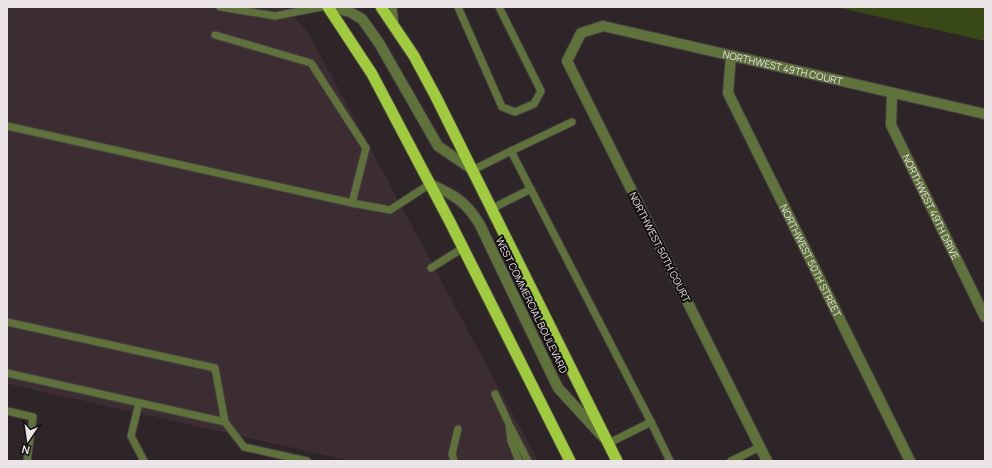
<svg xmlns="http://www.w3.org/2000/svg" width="992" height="468" font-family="Manrope,sans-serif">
  <rect width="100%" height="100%" fill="#2d2528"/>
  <polygon fill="#3b2d32" points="7,7 284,7 308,32 538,461 352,461 7,384"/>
  <polygon fill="#384817" points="836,7 985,7 985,41"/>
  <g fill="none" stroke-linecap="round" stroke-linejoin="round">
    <defs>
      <g id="service">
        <polyline points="220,7 275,16 321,7"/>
        <polyline points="393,7 395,25"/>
        <polyline points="458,7 502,107 515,112 534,104 541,91 499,7"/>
        <polyline points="215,35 311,63 366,148 352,203"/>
        <polyline points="7,126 352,203 390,210 430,184"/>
        <polyline points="511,151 572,122"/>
        <polyline points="473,170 511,151 651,422 609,443"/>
        <polyline points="493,208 531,189"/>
        <polyline points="431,268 463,248"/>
        <polyline points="7,322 215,368 225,422"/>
        <polyline points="7,373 225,422 244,447 307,461"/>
        <polyline points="495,394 509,424 511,441 519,461"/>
        <polyline points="139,403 131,436 144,461"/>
        <polyline points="7,411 33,417 27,461"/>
        <polyline points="651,422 670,461"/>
        <polyline points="511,428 528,461"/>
        <polyline points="454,461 452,454 458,429"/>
        <polyline points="731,461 760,447"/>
      </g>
      <g id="minor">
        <polyline points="331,7 350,12 362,19 379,43 438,146 473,170"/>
        <path id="s1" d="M 731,56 L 728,93 L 910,461"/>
        <path id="s2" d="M 892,93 L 891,125 L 985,317"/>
        <path d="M 430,184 C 454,195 466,201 480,225 L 558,388 L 603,437"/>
        <path id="s3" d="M 767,461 L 567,61 L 581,33 L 603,26 L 985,114"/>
      </g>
      <g id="trunk">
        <polyline points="328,7 372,74 451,224 570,461"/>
        <polyline points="381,7 414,56 436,97 617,461"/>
      </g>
    </defs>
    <use href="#service" stroke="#484043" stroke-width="9"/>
    <use href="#minor" stroke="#484043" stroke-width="12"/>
    <use href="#trunk" stroke="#484043" stroke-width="13"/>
    <use href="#service" stroke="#5f723b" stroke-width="7"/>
    <use href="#minor" stroke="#5f723b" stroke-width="10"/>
    <use href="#trunk" stroke="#a0cb3f" stroke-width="11"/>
  </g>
  <g text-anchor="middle" stroke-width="4" stroke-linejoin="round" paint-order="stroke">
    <g font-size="10" fill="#ebe5e7" stroke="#130f10">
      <text dy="4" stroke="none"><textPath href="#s3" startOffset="686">NORTHWEST 49TH COURT</textPath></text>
      <text dy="4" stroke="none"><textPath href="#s2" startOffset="123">NORTHWEST 49TH DRIVE</textPath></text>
      <text transform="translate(660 247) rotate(63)" y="4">NORTHWEST 50TH COURT</text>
      <text dy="4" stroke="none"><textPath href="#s1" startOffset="224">NORTHWEST 50TH STREET</textPath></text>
      <text transform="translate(532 305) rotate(64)" y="4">WEST COMMERCIAL BOULEVARD</text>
    </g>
  </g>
  <rect width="992" height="468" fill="none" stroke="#ebe5e7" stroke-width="16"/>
  <g transform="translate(28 440) rotate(193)" stroke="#130f10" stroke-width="3" paint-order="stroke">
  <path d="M0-3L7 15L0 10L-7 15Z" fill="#ebe5e7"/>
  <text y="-6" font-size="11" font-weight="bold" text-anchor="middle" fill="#ebe5e7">N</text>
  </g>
</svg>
